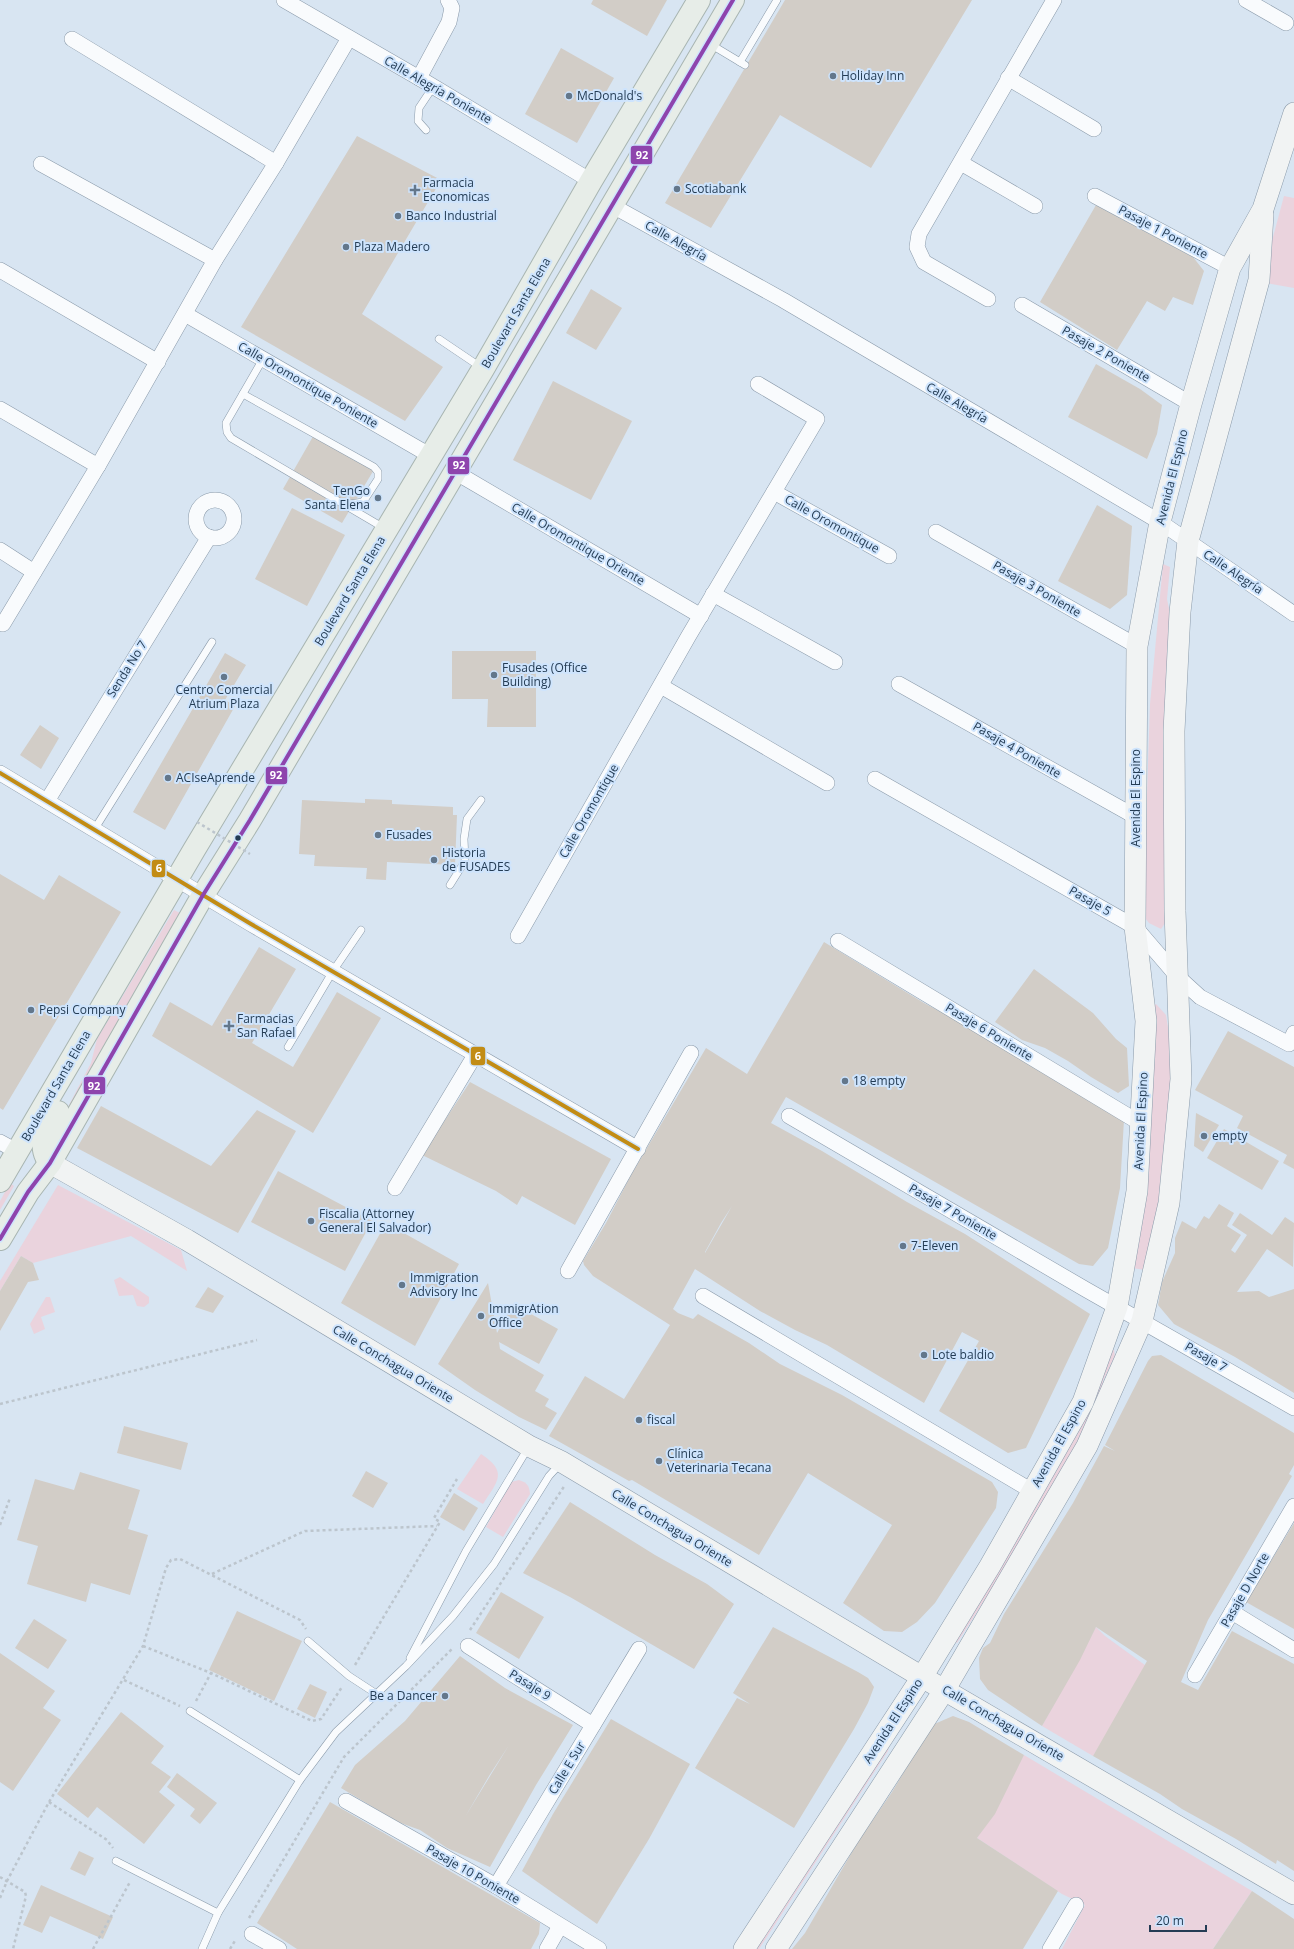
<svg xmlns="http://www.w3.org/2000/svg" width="1294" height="1949" font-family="'Open Sans',sans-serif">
  <rect width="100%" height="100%" fill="#d8e5f2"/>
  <g fill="#ead3dd">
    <polygon points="1284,196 1294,198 1294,288 1261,282"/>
    <polygon points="1163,564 1170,567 1167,599 1170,614 1164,752 1165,923 1161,929 1149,923 1143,915 1150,704"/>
    <polygon points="174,910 180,913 58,1126 91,1063 97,1039"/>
    <polygon points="1156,1004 1166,1015 1170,1040 1172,1081 1162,1194 1145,1270 1126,1267 1151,1009"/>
    <polygon points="10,1183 14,1186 0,1210 0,1201"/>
    <polygon points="58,1185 181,1250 187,1271 131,1236 33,1263 21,1256 0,1291 0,1281"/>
    <polygon points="120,1277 149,1297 149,1303 144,1307 137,1306 133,1295 119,1296 114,1280"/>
    <polygon points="46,1297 50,1297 55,1312 41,1317 45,1329 34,1334 30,1324"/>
    <polygon points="1108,1350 1114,1350 1115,1356 1103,1381 1102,1398 1071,1460 1009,1562 957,1643 952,1639"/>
    <path d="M 481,1454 C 509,1472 497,1482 483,1504 L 457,1489 Z"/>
    <path d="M 519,1480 C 528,1483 529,1486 530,1494 L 503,1537 L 486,1527 L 511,1482 Z"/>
    <polygon points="1096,1627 1105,1636 1149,1668 1093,1756 1042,1726"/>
    <polygon points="890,1742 888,1751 759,1949 749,1949"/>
    <polygon points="1024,1755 1252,1891 1213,1949 1062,1949 1085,1905 1062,1894 977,1838"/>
  </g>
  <g fill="#d2cdc7" fill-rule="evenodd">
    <polygon points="593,0 667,0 647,36 591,4"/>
    <polygon points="785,0 972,0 871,168 780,115 711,228 665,203"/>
    <polygon points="561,48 614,78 577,143 525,114"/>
    <polygon points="357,136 441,180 362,314 443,367 405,421 241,327"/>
    <polygon points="1096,205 1193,257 1204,271 1193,305 1173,297 1165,311 1147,301 1117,350 1040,302"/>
    <polygon points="591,289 622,308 596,350 566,333"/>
    <polygon points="1096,364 1140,389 1162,405 1157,434 1147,459 1068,417"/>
    <polygon points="553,381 632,421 591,500 513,460"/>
    <polygon points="315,433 375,468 342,523 283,489"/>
    <polygon points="1097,505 1132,526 1127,595 1110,609 1058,581"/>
    <polygon points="292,508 345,535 307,606 255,579"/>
    <polygon points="452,651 536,651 536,727 487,727 488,699 452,699"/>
    <polygon points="225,653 246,665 225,700 235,706 165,830 133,812"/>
    <polygon points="40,725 59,738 41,769 20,755"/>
    <polygon points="365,799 392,800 392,804 453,807 453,815 457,815 455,865 387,862 386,880 366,879 367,868 314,866 315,855 299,854 302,800 365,803"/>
    <polygon points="0,874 44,900 59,875 121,912 3,1110 0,1108"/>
    <path d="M 824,942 L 924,1003 L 987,1036 L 1124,1120 L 1120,1188 L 1108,1248 L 1093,1266 L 1079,1264 L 786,1097 L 771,1123 L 822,1151 L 907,1202 L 965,1234 L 1090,1314 L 1026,1448 L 1008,1453 L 939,1411 L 979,1341 L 962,1332 L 924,1403 L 827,1345 L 795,1330 L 760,1311 L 695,1269 L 673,1309 L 678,1313 L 693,1319 L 698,1314 L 749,1343 L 780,1364 L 842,1395 L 992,1482 L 998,1492 L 996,1508 L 935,1603 L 917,1622 L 902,1632 L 884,1631 L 843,1603 L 892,1525 L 808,1473 L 759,1555 L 632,1480 L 629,1481 L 549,1436 L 585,1376 L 624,1399 L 670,1325 L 593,1276 L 584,1265 L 583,1261 L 606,1223 L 631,1175 L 706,1048 L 747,1074 ZM 732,1206 L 705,1253 L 705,1252 L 721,1223 Z"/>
    <polygon points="259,947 296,969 252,1043 293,1067 337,992 381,1018 313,1133 152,1036 170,1002 212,1026"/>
    <polygon points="1034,969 1093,1013 1116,1039 1127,1048 1129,1086 1118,1093 1091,1077 1068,1061 1045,1048 1022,1040 995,1022"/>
    <polygon points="1228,1031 1294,1067 1294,1169 1283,1163 1287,1155 1237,1128 1243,1116 1195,1090"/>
    <polygon points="470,1082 611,1159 575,1225 522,1196 517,1205 496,1191 422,1155"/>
    <polygon points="101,1106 211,1166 257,1110 296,1131 238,1233 77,1148"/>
    <polygon points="1196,1113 1219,1125 1203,1152 1194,1146"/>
    <polygon points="1224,1129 1279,1161 1262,1190 1207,1158"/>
    <polygon points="278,1171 372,1221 345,1271 251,1222"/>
    <polygon points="1219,1204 1234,1213 1227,1226 1241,1235 1231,1250 1235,1253 1247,1235 1232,1225 1240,1213 1272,1235 1285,1217 1294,1223 1293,1267 1267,1249 1237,1292 1259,1291 1269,1297 1294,1289 1294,1393 1235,1357 1174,1324 1158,1305 1162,1282 1175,1253 1175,1238 1182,1221 1196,1229 1204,1216 1209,1219"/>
    <polygon points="386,1223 459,1264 415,1346 341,1303"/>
    <polygon points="21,1256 33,1263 39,1280 28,1282 0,1331 0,1291"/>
    <polygon points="488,1283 497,1333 513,1304 558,1329 539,1364 499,1342 500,1349 544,1375 535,1391 549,1399 545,1406 557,1413 546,1430 519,1417 475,1390 438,1364"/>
    <polygon points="208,1287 224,1296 213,1313 195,1307"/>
    <polygon points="1161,1355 1294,1433 1294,1465 1289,1474 1292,1476 1208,1620 1181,1682 1198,1690 1232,1631 1294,1664 1294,1871 1277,1860 1276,1864 1236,1839 1182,1809 1160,1794 1093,1756 1147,1661 1096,1627 1080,1660 1042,1726 988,1690 980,1679 979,1658 983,1648 990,1643 1004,1614 1073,1503 1104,1446 1115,1451 1105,1445 1148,1361 1152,1356"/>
    <polygon points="124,1426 188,1443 181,1470 117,1453"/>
    <polygon points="366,1471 388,1483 373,1508 352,1496"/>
    <polygon points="80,1472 140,1490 128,1529 148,1535 130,1595 91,1583 86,1602 27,1584 38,1546 17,1540 35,1479 74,1490"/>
    <polygon points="454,1493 478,1508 464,1531 440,1517"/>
    <polygon points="570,1502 655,1555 707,1584 734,1604 694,1669 570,1597 523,1573"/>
    <polygon points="1294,1523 1294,1629 1246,1602"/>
    <polygon points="501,1592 544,1617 519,1659 476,1633"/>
    <polygon points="237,1611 302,1641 274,1701 209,1670"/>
    <polygon points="34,1619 67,1640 48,1669 15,1648"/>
    <polygon points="773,1627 858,1672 868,1678 874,1687 868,1703 854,1729 794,1828 695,1768 737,1698 750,1704 733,1693"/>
    <polygon points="0,1653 55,1691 43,1708 61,1720 13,1791 0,1782"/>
    <path d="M 460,1656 L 505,1688 L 573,1725 L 536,1785 L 490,1867 L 447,1848 L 420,1830 L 398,1822 L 341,1788 L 355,1765 L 405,1721 ZM 509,1745 L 465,1817 L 489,1776 Z"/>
    <polygon points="310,1684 327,1692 315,1718 297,1709"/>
    <polygon points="121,1712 164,1746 151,1763 171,1777 159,1792 175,1805 144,1844 97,1807 88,1818 57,1794"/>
    <polygon points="953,1716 969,1722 1024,1755 995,1814 977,1838 1058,1891 1023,1949 792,1949 805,1933 859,1840 892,1792 932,1725"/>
    <polygon points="611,1719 690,1764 649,1839 597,1924 522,1871 553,1814"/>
    <polygon points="177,1773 217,1803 200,1824 190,1816 195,1809 167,1787"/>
    <polygon points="330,1802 540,1923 539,1934 531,1949 297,1949 257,1923"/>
    <polygon points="79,1851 94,1858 85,1876 70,1869"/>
    <polygon points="41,1885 113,1917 103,1939 50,1916 42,1933 23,1925"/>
    <polygon points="1252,1891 1294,1919 1294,1949 1213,1949"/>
  </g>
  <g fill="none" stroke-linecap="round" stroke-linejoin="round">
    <defs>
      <g id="lane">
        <polyline points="710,44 745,65"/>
        <polyline points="740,62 777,0"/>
        <polyline points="426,130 418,121 419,108 433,87"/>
        <polyline points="439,339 482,368"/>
        <polyline points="263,359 226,423 227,432 231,438 384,528"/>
        <polyline points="243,394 374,467 378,472 378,479 363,502 343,505"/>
        <polyline points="94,830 212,642"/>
        <polyline points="450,885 465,861 464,839 467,819 481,800"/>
        <polyline points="288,1047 333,971 361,930"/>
        <polyline points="308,1641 349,1676 375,1693"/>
        <polyline points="410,1658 466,1551 528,1448"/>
        <polyline points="190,1711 300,1780"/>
        <polyline points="116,1861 218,1913"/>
        <polyline points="202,1949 218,1913 300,1780 336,1732 406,1666 453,1616 494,1564 549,1476 561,1463"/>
      </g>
      <g id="street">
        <polyline points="284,0 419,78 591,181"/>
        <polyline points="1246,0 1286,23"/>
        <polyline points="72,39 276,163"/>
        <polyline points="419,78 449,22 452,8 448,0"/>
        <polyline points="1008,78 1094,129"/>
        <polyline points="961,163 1035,206"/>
        <polyline points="41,164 215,260"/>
        <polyline points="1095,196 1230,268"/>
        <polyline points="611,205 783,300 1160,522 1294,614"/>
        <polyline points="0,270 158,362"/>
        <polyline points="988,299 924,262 917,247 919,234 1054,0"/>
        <polyline points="1022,305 1191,404"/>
        <polyline points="185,314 431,456"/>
        <polyline points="0,409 98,466"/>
        <polyline points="455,472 701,616"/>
        <polyline points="774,492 889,556"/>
        <circle cx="215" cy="519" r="19"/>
        <polyline points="936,532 1137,646"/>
        <polyline points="0,550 34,572"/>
        <polyline points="713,594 835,662"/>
        <polyline points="3,624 98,466 215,260 276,163 349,38"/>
        <polyline points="899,684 1136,817"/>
        <polyline points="661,686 827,783"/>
        <polyline points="0,773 251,924 638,1149"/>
        <polyline points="875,779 1135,927 1177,976 1200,997 1289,1044 1294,1033"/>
        <polyline points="47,801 209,537"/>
        <polyline points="518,936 688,637 817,419 758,384"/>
        <polyline points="838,941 1140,1123"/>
        <polyline points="789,1116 1085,1289 1294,1408"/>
        <polyline points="0,1142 18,1152"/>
        <polyline points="395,1188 475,1055"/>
        <polyline points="568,1271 691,1053"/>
        <polyline points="703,1296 1032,1491"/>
        <polyline points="1232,1612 1294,1650"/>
        <polyline points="468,1646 593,1725"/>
        <polyline points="1195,1675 1294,1506"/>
        <polyline points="346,1801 496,1886 599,1949"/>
        <polyline points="496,1886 639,1649"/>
        <polyline points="252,1934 279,1949"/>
        <polyline points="547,1949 560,1926"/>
        <polyline points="1050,1949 1076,1905"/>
      </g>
      <g id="secondary">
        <polyline points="50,1163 187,1240 529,1446 562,1462 922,1677 1294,1894"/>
        <polyline points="744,1949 922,1677 990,1566 1083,1402 1117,1307 1137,1191 1146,1021 1135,927 1137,646 1160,522 1191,404 1230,268 1263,209 1294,113"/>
        <polyline points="776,1949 945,1689 1087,1446 1142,1321 1169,1203 1181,1079 1175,911 1174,731 1180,612 1188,541 1259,280 1263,214"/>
      </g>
      <g id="primary">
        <path d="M 50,1163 C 36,1144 48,1129 58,1112"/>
        <polyline points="0,1181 194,850 483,369 591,181 699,0"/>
        <polyline points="0,1239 28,1192 50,1163 203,895 250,820 733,0"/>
      </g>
    </defs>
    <use href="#lane" stroke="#8a9aaa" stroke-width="8"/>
    <use href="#street" stroke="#8a9aaa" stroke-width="16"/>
    <use href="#secondary" stroke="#8a9aaa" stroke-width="22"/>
    <use href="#primary" stroke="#a8b5b1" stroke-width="24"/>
    <g stroke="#bcc5cd" stroke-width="2.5" stroke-dasharray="3 3" stroke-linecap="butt">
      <polyline points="0,1404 257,1340"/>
      <polyline points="0,1525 10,1498"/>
      <polyline points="212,1574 305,1531 437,1526"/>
      <polyline points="470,1630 565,1485"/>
      <polyline points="143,1646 211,1673 312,1721 321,1719 342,1687"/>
      <polyline points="355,1665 440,1522 434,1518 457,1479"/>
      <polyline points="124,1680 180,1706"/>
      <polyline points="196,1701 211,1673"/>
      <polyline points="49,1802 107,1840 113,1848"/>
      <polyline points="0,1877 25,1892 26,1896 13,1949"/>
      <polyline points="0,1898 7,1881 49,1802 143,1646 166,1568 171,1560 180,1559 300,1620 306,1629"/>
      <polyline points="249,1918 344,1757 452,1649"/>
      <polyline points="93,1949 130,1882"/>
      <polyline points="230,1949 236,1939"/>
    </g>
    <use href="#lane" stroke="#f9fbfd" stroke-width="7"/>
    <use href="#street" stroke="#f9fbfd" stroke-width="15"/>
    <use href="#secondary" stroke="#f1f3f3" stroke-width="21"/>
    <use href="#primary" stroke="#e7ede8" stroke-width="22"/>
    <polyline stroke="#bcc5cd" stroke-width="2.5" stroke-dasharray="3 3" stroke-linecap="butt" points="197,822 250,854"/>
    <defs>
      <polyline id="bus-1" points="0,773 251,924 638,1149"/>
      <polyline id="bus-2" points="0,1239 28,1192 50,1163 203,895 250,820 733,0"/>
    </defs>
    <use href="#bus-1" stroke="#cee4fd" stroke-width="7"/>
    <use href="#bus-2" stroke="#cee4fd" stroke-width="7"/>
    <use href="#bus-1" stroke="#c28c15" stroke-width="4"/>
    <use href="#bus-2" stroke="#8e44ad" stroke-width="4"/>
  </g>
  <g fill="#63778b" stroke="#cee4fd" stroke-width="1.5">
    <circle cx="833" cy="76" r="4"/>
    <circle cx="569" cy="96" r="4"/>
    <circle cx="677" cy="189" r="4"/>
    <path d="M413 184h4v4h4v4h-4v4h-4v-4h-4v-4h4z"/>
    <circle cx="398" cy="216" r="4"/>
    <circle cx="346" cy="247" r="4"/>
    <circle cx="378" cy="498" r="4"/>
    <circle cx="494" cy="675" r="4"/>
    <circle cx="224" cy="677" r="4"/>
    <circle cx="168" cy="778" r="4"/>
    <circle cx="378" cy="835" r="4"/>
    <circle cx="434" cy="860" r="4"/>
    <circle cx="31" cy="1010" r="4"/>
    <path d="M227 1020h4v4h4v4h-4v4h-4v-4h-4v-4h4z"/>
    <circle cx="845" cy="1081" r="4"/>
    <circle cx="1204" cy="1136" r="4"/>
    <circle cx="311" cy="1221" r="4"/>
    <circle cx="903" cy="1246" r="4"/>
    <circle cx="402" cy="1285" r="4"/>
    <circle cx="481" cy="1316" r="4"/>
    <circle cx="924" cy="1355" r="4"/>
    <circle cx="639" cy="1420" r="4"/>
    <circle cx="659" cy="1461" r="4"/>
    <circle cx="445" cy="1696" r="4"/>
  </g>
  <circle fill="#243c54" stroke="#cee4fd" stroke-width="1.5" cx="238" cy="838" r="3.5"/>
  <g text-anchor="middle" stroke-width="4" stroke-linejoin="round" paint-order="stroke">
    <g font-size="12" fill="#243c54" stroke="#cee4fd" text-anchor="start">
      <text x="841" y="80">Holiday Inn</text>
      <text x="577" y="100">McDonald's</text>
      <text x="423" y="187">Farmacia<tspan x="423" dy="14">Economicas</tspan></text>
      <text x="685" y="193">Scotiabank</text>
      <text x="406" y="220">Banco Industrial</text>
      <text x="354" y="251">Plaza Madero</text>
      <text x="370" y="495" text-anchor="end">TenGo<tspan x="370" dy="14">Santa Elena</tspan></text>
      <text x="502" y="672">Fusades (Office<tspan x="502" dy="14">Building)</tspan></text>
      <text x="224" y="694" text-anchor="middle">Centro Comercial<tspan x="224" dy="14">Atrium Plaza</tspan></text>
      <text x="176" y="782">ACIseAprende</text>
      <text x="386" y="839">Fusades</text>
      <text x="442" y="857">Historia<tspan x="442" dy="14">de FUSADES</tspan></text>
      <text x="39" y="1014">Pepsi Company</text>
      <text x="237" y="1023">Farmacias<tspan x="237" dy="14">San Rafael</tspan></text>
      <text x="853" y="1085">18 empty</text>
      <text x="1212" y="1140">empty</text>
      <text x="319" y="1218">Fiscalia (Attorney<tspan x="319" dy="14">General El Salvador)</tspan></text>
      <text x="911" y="1250">7-Eleven</text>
      <text x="410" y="1282">Immigration<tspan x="410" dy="14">Advisory Inc</tspan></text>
      <text x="489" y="1313">ImmigrAtion<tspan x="489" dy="14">Office</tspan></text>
      <text x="932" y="1359">Lote baldio</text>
      <text x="647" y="1424">fiscal</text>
      <text x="667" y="1458">Clínica<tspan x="667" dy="14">Veterinaria Tecana</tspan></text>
      <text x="437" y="1700" text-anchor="end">Be a Dancer</text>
    </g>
    <g font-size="12" fill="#243c54" stroke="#cee4fd">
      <text transform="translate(438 90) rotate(30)" y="4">Calle Alegría Poniente</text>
      <text transform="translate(1163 232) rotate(28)" y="4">Pasaje 1 Poniente</text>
      <text transform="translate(676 241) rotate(29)" y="4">Calle Alegría</text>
      <text transform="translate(516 313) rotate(-60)" y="4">Boulevard Santa Elena</text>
      <text transform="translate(1106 354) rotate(30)" y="4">Pasaje 2 Poniente</text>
      <text transform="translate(308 385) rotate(30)" y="4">Calle Oromontique Poniente</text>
      <text transform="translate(957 403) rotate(30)" y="4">Calle Alegría</text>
      <text transform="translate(1172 477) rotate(-76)" y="4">Avenida El Espino</text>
      <text transform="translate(832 524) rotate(29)" y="4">Calle Oromontique</text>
      <text transform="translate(578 544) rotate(30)" y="4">Calle Oromontique Oriente</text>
      <text transform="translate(1233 572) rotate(34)" y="4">Calle Alegría</text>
      <text transform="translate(1037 589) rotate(30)" y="4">Pasaje 3 Poniente</text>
      <text transform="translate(350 591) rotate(-59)" y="4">Boulevard Santa Elena</text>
      <text transform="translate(127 669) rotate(-58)" y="4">Senda No 7</text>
      <text transform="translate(1017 750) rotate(30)" y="4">Pasaje 4 Poniente</text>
      <text transform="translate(1136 798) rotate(-90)" y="4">Avenida El Espino</text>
      <text transform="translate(589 811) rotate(-60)" y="4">Calle Oromontique</text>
      <text transform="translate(1090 901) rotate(30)" y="4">Pasaje 5</text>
      <text transform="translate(989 1032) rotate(31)" y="4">Pasaje 6 Poniente</text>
      <text transform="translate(56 1086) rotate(-60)" y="4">Boulevard Santa Elena</text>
      <text transform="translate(1141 1121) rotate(-87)" y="4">Avenida El Espino</text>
      <text transform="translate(953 1212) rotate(30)" y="4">Pasaje 7 Poniente</text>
      <text transform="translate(1206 1357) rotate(30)" y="4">Pasaje 7</text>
      <text transform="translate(393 1364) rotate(31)" y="4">Calle Conchagua Oriente</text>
      <text transform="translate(1059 1443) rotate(-61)" y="4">Avenida El Espino</text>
      <text transform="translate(672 1528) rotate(31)" y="4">Calle Conchagua Oriente</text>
      <text transform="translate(1245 1590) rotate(-60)" y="4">Pasaje D Norte</text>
      <text transform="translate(530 1685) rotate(32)" y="4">Pasaje 9</text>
      <text transform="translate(893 1721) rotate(-57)" y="4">Avenida El Espino</text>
      <text transform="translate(1003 1723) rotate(30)" y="4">Calle Conchagua Oriente</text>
      <text transform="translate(567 1768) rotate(-59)" y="4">Calle E Sur</text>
      <text transform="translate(473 1874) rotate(30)" y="4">Pasaje 10 Poniente</text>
    </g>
  </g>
  <g stroke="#cee4fd" stroke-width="1.5">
    <rect x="630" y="145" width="23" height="20" rx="4" fill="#8e44ad"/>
    <rect x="447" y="456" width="23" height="19" rx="4" fill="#8e44ad"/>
    <rect x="265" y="766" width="23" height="19" rx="4" fill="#8e44ad"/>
    <rect x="151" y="859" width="15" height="19" rx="4" fill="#c28c15"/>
    <rect x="470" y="1046" width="16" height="20" rx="4" fill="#c28c15"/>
    <rect x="83" y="1076" width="23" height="19" rx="4" fill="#8e44ad"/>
  </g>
  <g font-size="11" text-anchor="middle" font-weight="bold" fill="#fff">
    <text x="642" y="159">92</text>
    <text x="459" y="469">92</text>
    <text x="276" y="779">92</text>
    <text x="159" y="872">6</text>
    <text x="478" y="1060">6</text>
    <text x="94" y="1090">92</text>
  </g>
  <path d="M1150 1925v6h56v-6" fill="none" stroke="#243c54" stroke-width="2"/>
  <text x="1156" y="1925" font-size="12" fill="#243c54" stroke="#cee4fd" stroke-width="3" paint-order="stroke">20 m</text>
</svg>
